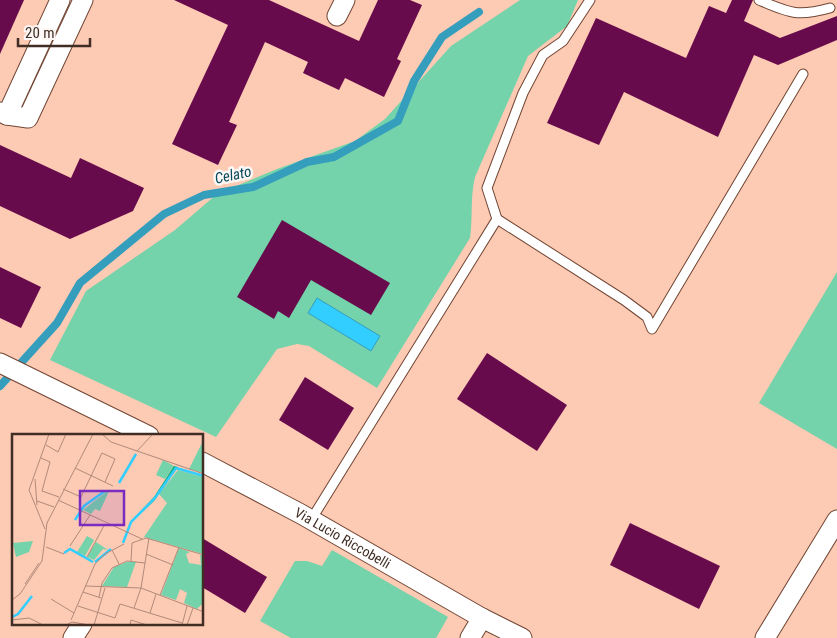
<svg xmlns="http://www.w3.org/2000/svg" width="837" height="638" font-family="'Roboto Condensed',sans-serif">
  <rect width="100%" height="100%" fill="#fdcab4"/>
  <g fill="#74d3aa">
    <path d="M 520,0 L 578,0 L 567,26 L 528,56 L 475,177 C 470,198 473,218 470,238 L 377,388 L 309,346 L 297,344 L 277,349 L 216,437 L 50,360 L 86,291 L 175,230 L 217,194 L 277,169 L 355,141 L 385,119 L 451,46 Z"/>
    <polygon points="837,272 837,449 759,403"/>
    <polygon points="332,550 448,617 436,638 291,638 260,621 295,561 307,561 322,566"/>
  </g>
  <polygon fill="#31ceff" stroke="#369ebd" points="317,298 380,336 371,351 308,313"/>
  <g fill="none" stroke-linecap="round" stroke-linejoin="round">
    <polyline stroke="#369ebd" stroke-width="8" points="0,386 57,323 80,283 164,214 204,195 253,187 307,162 334,157 398,121 414,81 442,37 479,12"/>
  </g>
  <g fill="#680b4c">
    <polygon points="0,0 24,0 0,54"/>
    <polygon points="174,0 269,0 359,41 378,0 410,0 422,5 397,59 401,61 384,97 345,78 339,90 303,73 308,62 265,42 229,122 237,125 218,165 172,144 228,25"/>
    <polygon points="732,0 753,0 744,21 780,38 837,16 837,40 778,65 754,55 718,137 624,92 599,145 547,123 596,18 686,58 709,6 726,13"/>
    <polygon points="0,145 71,178 80,158 144,188 133,211 70,239 0,206"/>
    <polygon points="282,220 390,283 371,315 311,280 289,318 278,311 274,319 237,297"/>
    <polygon points="0,267 41,287 21,328 0,318"/>
    <polygon points="487,353 567,405 537,451 457,399"/>
    <polygon points="305,377 354,408 328,450 279,420"/>
    <polygon points="630,523 720,566 699,609 610,565"/>
    <polygon points="202,538 267,577 245,613 202,587"/>
  </g>
  <g fill="none" stroke-linecap="round" stroke-linejoin="round">
    <defs>
      <g id="lane">
        <path d="M 759,0 C 790,13 797,17 830,8"/>
        <polyline points="497,219 487,188 523,93 543,55 563,41 590,0"/>
        <polyline points="311,520 497,219 624,300 647,317 652,329 803,74"/>
      </g>
      <g id="street">
        <polyline points="337,16 345,0"/>
        <polyline points="0,112 7,115 28,118 83,0"/>
        <polyline points="7,115 60,0"/>
        <polyline points="0,363 149,436"/>
        <path id="s1" d="M 202,462 L 301,514 L 482,618 L 522,638"/>
        <polyline points="73,638 82,624"/>
        <polyline points="470,638 482,618"/>
        <polyline points="765,638 837,520"/>
      </g>
    </defs>
    <use href="#lane" stroke="#714634" stroke-width="11"/>
    <use href="#street" stroke="#714634" stroke-width="21"/>
    <use href="#lane" stroke="#fff" stroke-width="9"/>
    <use href="#street" stroke="#fff" stroke-width="19"/>
  </g>
  <g text-anchor="middle" stroke-width="5" stroke-linejoin="round" paint-order="stroke">
    <g font-size="14" fill="#402d24" stroke="#fcf7f4">
      <text dy="5" stroke="none"><textPath href="#s1" startOffset="160">Via Lucio Riccobelli</textPath></text>
    </g>
    <g font-size="15" font-style="italic" fill="#07495c" stroke="#fcf7f4">
      <text transform="translate(233 175) rotate(-12)" y="5">Celato</text>
    </g>
  </g>
  <g transform="translate(12 434)">
    <rect width="191" height="191" fill="#fdcab4"/>
    <path d="M 190,9 L 192,10 L 191,39 L 177,35 ZM 151,26 L 162,32 L 153,45 L 144,41 ZM 166,36 L 191,43 L 191,120 L 132,103 L 155,69 L 147,60 ZM 98,55 L 88,77 L 83,75 L 79,80 L 71,76 ZM 75,102 L 82,106 L 73,122 L 65,118 ZM 21,107 L 17,118 L 4,123 L 1,109 ZM 84,108 L 96,116 L 91,115 L 82,126 L 75,123 ZM 167,114 L 178,118 L 174,120 L 177,129 L 189,131 L 188,121 L 191,122 L 191,169 L 185,175 L 172,169 L 175,159 L 168,155 L 164,166 L 149,161 ZM 115,128 L 124,128 L 115,153 L 90,152 L 102,133 Z" fill="#74d3aa"/>
    <path d="M 162,32 L 166,33 L 142,67 L 123,85 L 122,84 L 142,63 Z" fill="#02ac7b"/>
    <path fill="none" stroke="#31ceff" stroke-width="2.5" d="M 107,49 L 124,20M 63,86 L 72,72 L 93,57M 111,109 L 119,88 L 143,64 L 164,34 L 192,42M 52,119 L 58,115 L 81,128M 83,128 L 99,115M 0,183 L 6,180 L 20,162"/>
    <path fill="none" stroke="#b18b7a" stroke-width="1" d="M 90,0 L 99,8 L 192,40M 34,11 L 46,18 L 54,0M 125,17 L 141,0M 29,24 L 38,28 L 30,57 L 47,63M 63,34 L 101,52M 23,45 L 25,71M 51,55 L 69,63 L 90,19 L 103,25 L 93,48M 46,66 L 130,105M 25,67 L 42,73M 33,95 L 17,56 L 37,0M 58,112 L 78,81M 34,113 L 52,120M 100,116 L 107,130M 134,120 L 161,131M 75,123 L 93,90M 119,127 L 120,109 L 134,104 L 192,121M 13,150 L 27,129M 74,152 L 129,154 L 192,178M 71,158 L 89,164M 148,161 L 167,113M 87,163 L 90,149 L 100,134 L 115,127 L 133,129M 39,165 L 62,179M 0,166 L 8,160 L 30,127 L 35,89 L 81,0M 66,172 L 103,184 L 108,170 L 170,189M 122,174 L 129,154 L 137,104M 138,179 L 144,160M 0,186 L 17,184 L 31,191M 59,186 L 83,130 L 93,120 L 112,110M 54,191 L 60,188 L 77,191M 82,191 L 93,154M 118,191 L 119,186 L 135,191M 170,191 L 175,172M 175,191 L 181,174"/>
    <path fill="#7b2cbf" fill-opacity="0.15" stroke="#7b2cbf" stroke-width="2.5" d="M 68,57 L 112,57 L 112,91 L 68,91 Z"/>
    <rect width="191" height="191" fill="none" stroke="#402d24" stroke-width="2.5"/>
  </g>
  <path d="M18 38v8h72v-8" fill="none" stroke="#402d24" stroke-width="2.5"/>
  <text x="25" y="38" font-size="15" fill="#402d24" stroke="#fcf7f4" stroke-width="4" paint-order="stroke">20 m</text>
</svg>
